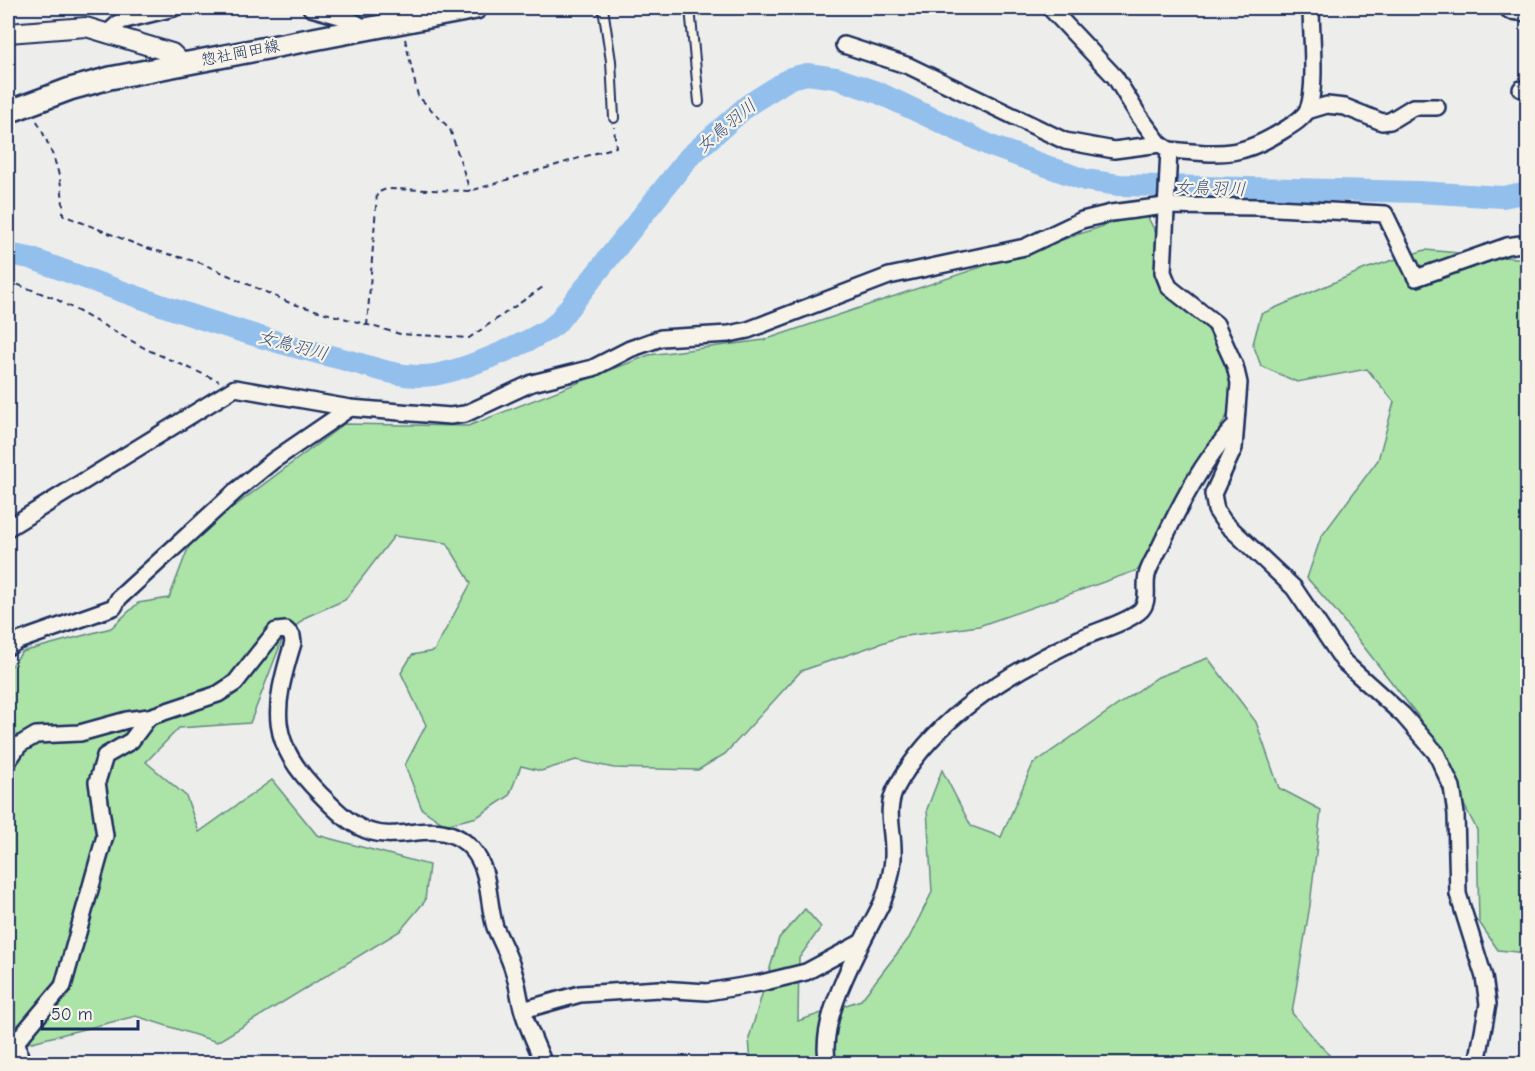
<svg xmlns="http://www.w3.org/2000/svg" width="1535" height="1071" font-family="'Comic Neue','Klee One',sans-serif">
  <rect width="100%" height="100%" fill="#ededec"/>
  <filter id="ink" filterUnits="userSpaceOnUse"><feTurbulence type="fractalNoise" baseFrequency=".0167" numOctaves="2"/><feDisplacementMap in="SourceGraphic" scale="12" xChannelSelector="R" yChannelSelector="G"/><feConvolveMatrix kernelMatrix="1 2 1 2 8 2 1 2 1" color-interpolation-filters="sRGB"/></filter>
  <g filter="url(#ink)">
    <g fill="#ace3a6" stroke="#648982" stroke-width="1.5">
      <polygon points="1145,212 1158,237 1155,269 1164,293 1206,326 1229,368 1232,407 1138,570 979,626 899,637 801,671 725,754 698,770 614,768 576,760 541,771 521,766 509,796 477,817 445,825 422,809 405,765 426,725 401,673 412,655 434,651 471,583 447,543 394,536 345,600 306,617 283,638 250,723 179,728 146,762 186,796 199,832 272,780 317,835 429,865 425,901 400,931 217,1042 136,1016 8,1048 8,670 22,652 111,628 138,603 169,598 192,538 344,424 468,426 649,355 764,340"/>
      <polygon points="1425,250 1527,259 1527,953 1498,950 1479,922 1477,830 1418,716 1335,610 1307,578 1321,537 1378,460 1394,402 1367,369 1297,382 1261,366 1253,344 1261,314 1365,269"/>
      <polygon points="1208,658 1256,722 1279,788 1321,810 1310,905 1292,1013 1336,1063 751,1064 749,1038 779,938 805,909 821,927 799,958 798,1021 861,1000 909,938 932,892 927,809 942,770 971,826 1001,837 1033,764 1158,677"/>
    </g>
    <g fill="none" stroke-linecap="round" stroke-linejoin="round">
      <path stroke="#93bfec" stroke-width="22" d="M 8,254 L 30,258 C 133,296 235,333 342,359 C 366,365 396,377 422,376 C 453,376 530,343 556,324 L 689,157 L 748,105 L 791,78 L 807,74 L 836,78 L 879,93 L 991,146 L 1085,180 L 1119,185 L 1418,192 L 1503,197 L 1528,192"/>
      <defs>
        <g id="service">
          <polyline points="603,8 611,61 614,118"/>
          <polyline points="690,8 699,102"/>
        </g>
        <g id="minor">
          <polyline points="311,8 347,18 365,28"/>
          <polyline points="1050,8 1115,77 1139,116 1160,144 1169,150 1163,272 1169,287 1216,324 1235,366 1239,383 1234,448 1213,494 1216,510 1224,522 1294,588 1344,662 1403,715 1436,753 1452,787 1456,814 1458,894 1484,977 1488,1004 1477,1064"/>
          <polyline points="109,32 121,21 174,8"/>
          <polyline points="844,45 909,66 1065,141 1114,150 1160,144"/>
          <polyline points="1521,89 1528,89"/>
          <polyline points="1307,111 1327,105 1345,107 1382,122 1390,121 1413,107 1437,107"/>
          <path d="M 1169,150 C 1220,154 1238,159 1284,130 C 1292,125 1304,118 1308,109 C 1317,88 1311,32 1311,8"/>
          <polyline points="8,528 235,388 350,408 450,416 465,414 532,383 593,368 630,349 661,338 729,334 748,330 889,276 1025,247 1082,220 1111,213 1165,206 1260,207 1385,214 1416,278 1507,246 1528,243"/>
          <polyline points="8,647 18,641 114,607 119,598 237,490 274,460 350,408"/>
          <path d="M 8,761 L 19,745 L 36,735 L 80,733 L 127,720 L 149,717 L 218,694 L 235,683 L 276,631 L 286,630 L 292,636 L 293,643 C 272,711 268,742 321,795 C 336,810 352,827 372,832 C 406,842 442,815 472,849 C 491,871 487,901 495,927 C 501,942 510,957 514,973 C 518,985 519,997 522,1008 C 527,1027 537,1046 544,1064"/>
          <polyline points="523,1010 580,994 659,989 707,992 761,983 806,972 860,943"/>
          <polyline points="21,1064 17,1041 63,986 105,836 97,782 105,756 131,741 149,717"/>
          <path d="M 828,1064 C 816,1020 862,943 882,903 C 888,889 894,866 893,850 C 893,828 885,809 896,788 C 934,717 1009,673 1079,639 C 1096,631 1129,622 1141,610 C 1150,600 1144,587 1147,575 C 1149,566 1156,556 1160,547 C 1180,505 1202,461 1234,427"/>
        </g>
        <polyline id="tertiary" points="8,33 86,27 172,53 182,63"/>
        <g id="secondary">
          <polyline points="1511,8 1528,10"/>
          <polyline points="8,112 70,89 110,78 476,8"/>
        </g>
      </defs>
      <use href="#service" stroke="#1b2f5e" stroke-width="12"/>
      <use href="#minor" stroke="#1b2f5e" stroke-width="20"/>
      <use href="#tertiary" stroke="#1b2f5e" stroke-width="22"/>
      <use href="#secondary" stroke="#1b2f5e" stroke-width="26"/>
      <g stroke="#1b2f5e" stroke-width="2" stroke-dasharray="6 4.5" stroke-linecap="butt">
        <polyline points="405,39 418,96 450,129 470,191"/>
        <path d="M 37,121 C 53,152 64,179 63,215 L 143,247 L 201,263 L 290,303 L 400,334 L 469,338 L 546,285"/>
        <polyline points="8,281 54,298 148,350 219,381"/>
        <polyline points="367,326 377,193 386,189 470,191 616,147 614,127"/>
        <polyline points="224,1055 241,1064"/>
      </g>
      <use href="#service" stroke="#f7f3e8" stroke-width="8"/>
      <use href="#minor" stroke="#f7f3e8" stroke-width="15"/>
      <use href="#tertiary" stroke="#f7f3e8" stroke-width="18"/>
      <use href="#secondary" stroke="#f7f3e8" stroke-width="21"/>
    </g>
  </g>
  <g text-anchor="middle" stroke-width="4.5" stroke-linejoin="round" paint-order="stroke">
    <g font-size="16" fill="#1b2f5e" stroke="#f7f3e8">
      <text transform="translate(240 52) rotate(-11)" y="6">惣社岡田線</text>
    </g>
    <g font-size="18" font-style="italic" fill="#395382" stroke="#f7f3e8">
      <text transform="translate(726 126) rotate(-40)" y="6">女鳥羽川</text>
      <text transform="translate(1210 188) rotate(2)" y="6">女鳥羽川</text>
      <text transform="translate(293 345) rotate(15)" y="6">女鳥羽川</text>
    </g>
  </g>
  <rect width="1535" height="1071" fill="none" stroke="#f7f3e8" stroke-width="30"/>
  <rect x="15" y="15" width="1505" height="1041" fill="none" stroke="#1b2f5e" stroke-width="2" filter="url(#ink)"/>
  <path d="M42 1020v9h96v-9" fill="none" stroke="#1b2f5e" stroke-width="3"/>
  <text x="51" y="1020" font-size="18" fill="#1b2f5e" stroke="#f7f3e8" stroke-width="4.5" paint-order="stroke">50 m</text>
</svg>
